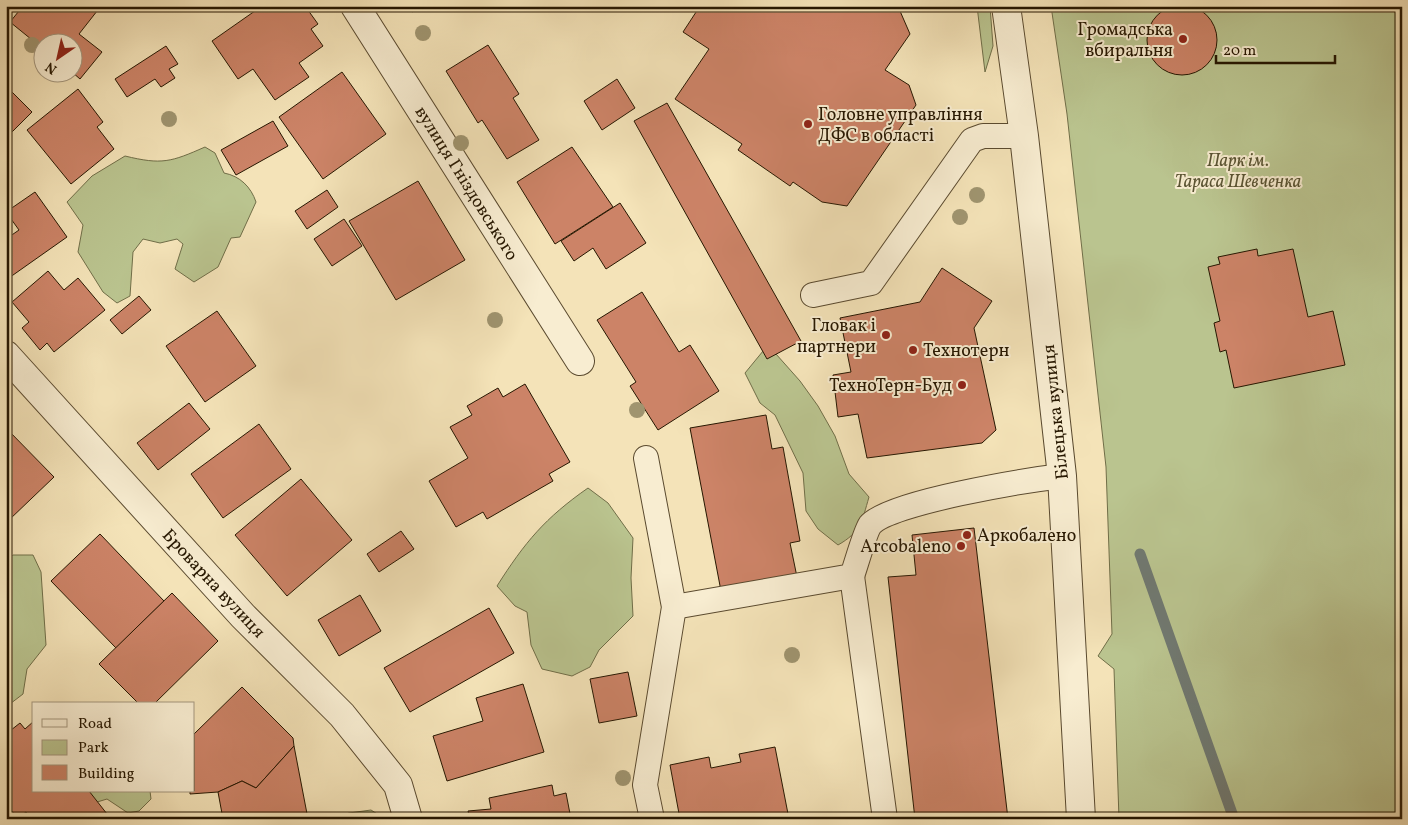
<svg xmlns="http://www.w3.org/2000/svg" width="1408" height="825" font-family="Vollkorn,serif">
  <rect width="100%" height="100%" fill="#f4e3b8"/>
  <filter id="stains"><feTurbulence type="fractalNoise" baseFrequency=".004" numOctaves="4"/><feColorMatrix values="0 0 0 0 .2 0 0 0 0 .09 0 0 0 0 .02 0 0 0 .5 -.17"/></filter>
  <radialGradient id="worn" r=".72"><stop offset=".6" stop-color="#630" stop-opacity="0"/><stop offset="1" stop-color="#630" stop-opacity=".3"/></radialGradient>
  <g fill="#bac48f" stroke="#706e48">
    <polygon points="977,6 990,6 993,46 985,72"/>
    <polygon points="1051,6 1402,6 1402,819 1119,819 1114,669 1098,656 1112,634 1106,467 1067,114"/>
    <path d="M 205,147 L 215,153 L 224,173 C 240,176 251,187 256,202 L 240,237 L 231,238 L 218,267 L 194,282 L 175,269 L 183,244 L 177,239 L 160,243 L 143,239 L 133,252 L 130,296 L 117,303 L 103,292 L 78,252 L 83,225 L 67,202 L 92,176 L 125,156 C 162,165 171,162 205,147 Z"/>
    <path d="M 768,345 L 800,381 L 818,406 L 835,436 L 849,474 L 869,497 C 862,521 861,532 838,545 L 818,529 L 806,511 L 803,473 L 775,415 L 760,403 L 745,373 Z"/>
    <path d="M 588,488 L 608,503 L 633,538 L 631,578 L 633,616 L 599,650 L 590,667 L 572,676 L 542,669 L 531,645 L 527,612 L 515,606 L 497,586 C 525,542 545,518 588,488 Z"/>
    <polygon points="13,555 33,555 41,572 46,645 27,669 23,694 6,707 6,561"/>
    <polygon points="71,791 150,791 151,799 139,811 128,813 107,799 84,806"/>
    <polygon points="371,810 385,819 331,819 349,813"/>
  </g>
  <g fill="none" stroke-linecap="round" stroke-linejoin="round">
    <polyline stroke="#707971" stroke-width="11" points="1140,554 1234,819"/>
  </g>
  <g fill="#cc8367" stroke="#261701">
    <circle cx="1182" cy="40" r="35"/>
    <polygon points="23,6 101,6 79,34 102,52 80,79 72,72 72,42 42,42 42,48 10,22"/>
    <polygon points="262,6 305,6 318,24 311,29 323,46 299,63 309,77 275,100 253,69 238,79 212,41"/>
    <polygon points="409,6 421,6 412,12"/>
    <polygon points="700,6 894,6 900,11 910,34 885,70 909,85 916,105 847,206 822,202 793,182 790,186 738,150 742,144 675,99 709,49 683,32"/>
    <polygon points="488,45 519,94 513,98 539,140 507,159 482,120 478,123 446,71"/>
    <polygon points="166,46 178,64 169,69 175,78 161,87 155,79 127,97 115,79"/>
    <polygon points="342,72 386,134 323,179 279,117"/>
    <polygon points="617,79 635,108 602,130 584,101"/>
    <polygon points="6,86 32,112 6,138"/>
    <polygon points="78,89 103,122 97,127 114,149 71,184 27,130"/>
    <polygon points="667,103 801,341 767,359 634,121"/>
    <polygon points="273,121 288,146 236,175 221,150"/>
    <polygon points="572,147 613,207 555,244 517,182"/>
    <polygon points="418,181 465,260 396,300 349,221"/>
    <polygon points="327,190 338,207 307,229 295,211"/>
    <polygon points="35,192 67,237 6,280 6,239 19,230 6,212"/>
    <polygon points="620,203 646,243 606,269 593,248 574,261 561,241"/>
    <polygon points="344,219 362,246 332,266 314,239"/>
    <polygon points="1257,249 1258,256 1293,249 1308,317 1333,311 1345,365 1234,388 1226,350 1220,352 1214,323 1220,321 1208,267 1220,264 1218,257"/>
    <polygon points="942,268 992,301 974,328 996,430 982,443 867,458 858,414 838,417 833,375 851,372 840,318 920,302"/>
    <polygon points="48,271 64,290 78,278 105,310 54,352 47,343 40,350 22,328 29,322 12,302"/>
    <polygon points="642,292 679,352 690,345 719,391 658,430 630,386 636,382 597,320"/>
    <polygon points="139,296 151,310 122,334 110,320"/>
    <polygon points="217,311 256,366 205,402 166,346"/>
    <polygon points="525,384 570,462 549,474 553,481 487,519 483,512 456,527 429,481 468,458 450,427 472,415 467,406 498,388 503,397"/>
    <polygon points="189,403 210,429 158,470 137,443"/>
    <polygon points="766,415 772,449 783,447 800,541 790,543 797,577 721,591 690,428"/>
    <polygon points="259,424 291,469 223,518 191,474"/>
    <polygon points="6,428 54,477 9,520 6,517"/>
    <polygon points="301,479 352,540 287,596 235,535"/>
    <polygon points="974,528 1008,819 915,819 888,577 916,575 912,535"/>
    <polygon points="401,531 414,549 379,572 367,554"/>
    <polygon points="100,534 164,601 116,648 51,581"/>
    <polygon points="172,593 218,641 154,704 139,704 99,664"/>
    <polygon points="360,595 381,631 339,656 318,620"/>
    <polygon points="489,608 514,653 410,712 384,668"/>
    <polygon points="628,672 637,716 599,723 590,679"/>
    <polygon points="523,684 544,752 447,781 433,736 483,721 476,698"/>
    <polygon points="242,687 293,738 294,746 256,788 242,781 218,792 190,794 190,791 194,791 194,734"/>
    <polygon points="34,721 34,791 89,791 111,819 31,819 26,812 18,818 6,805 6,751 9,749 6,746 6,734 20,723 25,729"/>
    <polygon points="294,746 308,819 223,819 218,792 242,781 256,788"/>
    <polygon points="775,747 789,819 680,819 670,765 709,757 711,768 741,762 739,754"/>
    <polygon points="552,785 554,796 566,793 571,819 470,819 468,811 491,809 489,798"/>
  </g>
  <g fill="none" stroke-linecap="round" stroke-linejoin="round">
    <defs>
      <g id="service">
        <polyline points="813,295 871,283 972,140 983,136 1024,136"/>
        <polyline points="646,458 674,607 645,785 652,819"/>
        <polyline points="852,576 885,819"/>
        <path d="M 674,607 L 852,576 C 856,565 865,532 870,525 C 889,502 1028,480 1062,476"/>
      </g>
      <g id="minor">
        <polyline points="355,6 580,361"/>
        <polyline points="1006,6 1024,136 1062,476 1081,819"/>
        <polyline points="6,355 243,616 342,715 398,785 408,819"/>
      </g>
    </defs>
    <use href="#service" stroke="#5a4a2f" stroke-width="26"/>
    <use href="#minor" stroke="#5a4a2f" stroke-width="30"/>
    <use href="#service" stroke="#f8edd1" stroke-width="24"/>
    <use href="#minor" stroke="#f8edd1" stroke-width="28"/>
  </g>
  <g fill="#9f946f">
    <circle cx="423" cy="33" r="8"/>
    <circle cx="32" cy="45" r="8"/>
    <circle cx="169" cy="119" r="8"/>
    <circle cx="461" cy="143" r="8"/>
    <circle cx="977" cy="195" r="8"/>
    <circle cx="960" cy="217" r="8"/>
    <circle cx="495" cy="320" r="8"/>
    <circle cx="637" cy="410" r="8"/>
    <circle cx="792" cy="655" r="8"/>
    <circle cx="623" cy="778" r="8"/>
  </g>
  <g fill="#8f2418" stroke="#f8edd1" stroke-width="2">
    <circle cx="1183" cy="39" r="5"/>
    <circle cx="808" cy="124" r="5"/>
    <circle cx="886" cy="335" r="5"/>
    <circle cx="913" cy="350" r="5"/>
    <circle cx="962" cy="385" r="5"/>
    <circle cx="967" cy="535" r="5"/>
    <circle cx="961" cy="546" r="5"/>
  </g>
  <g text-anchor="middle" stroke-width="4" stroke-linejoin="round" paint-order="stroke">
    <g font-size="18" fill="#261701" stroke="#f8edd1" text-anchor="end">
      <text x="1173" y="35">Громадська<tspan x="1173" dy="21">вбиральня</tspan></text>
      <text x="818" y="120" text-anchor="start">Головне управління<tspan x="818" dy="21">ДФС в області</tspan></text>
      <text x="876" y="331">Гловак і<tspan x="876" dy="21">партнери</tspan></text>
      <text x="923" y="356" text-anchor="start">Технотерн</text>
      <text x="952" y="391">ТехноТерн-Буд</text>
      <text x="977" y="541" text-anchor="start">Аркобалено</text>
      <text x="951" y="552">Arcobaleno</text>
    </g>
    <g font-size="18" font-style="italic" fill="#5a5433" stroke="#f8edd1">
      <text x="1238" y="166">Парк ім.<tspan x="1238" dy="21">Тараса Шевченка</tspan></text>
    </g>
    <g font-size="18" fill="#261701" stroke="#f8edd1">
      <text transform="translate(467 183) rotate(58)" y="6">вулиця Гніздовського</text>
      <text transform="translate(1055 412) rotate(-96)" y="6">Білецька вулиця</text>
      <text transform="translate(214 583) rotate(47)" y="6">Броварна вулиця</text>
    </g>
  </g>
  <rect width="1408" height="825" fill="none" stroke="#f4e3b8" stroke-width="25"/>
  <rect x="8" y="8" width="1393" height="810" fill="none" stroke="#261701" stroke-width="2.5"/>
  <rect x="12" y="12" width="1383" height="800" fill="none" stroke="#261701"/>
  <rect x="32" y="702" width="162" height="90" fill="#f8edd1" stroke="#a4977e"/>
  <rect x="42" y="719" width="25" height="8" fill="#f8edd1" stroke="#a4977e"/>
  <text x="78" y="728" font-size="15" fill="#261701">Road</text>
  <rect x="42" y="740" width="25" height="15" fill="#bac48f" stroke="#a4977e"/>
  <text x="78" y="752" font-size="15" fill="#261701">Park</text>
  <rect x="42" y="765" width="25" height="15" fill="#cc8367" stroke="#a4977e"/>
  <text x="78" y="778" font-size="15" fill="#261701">Building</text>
  <g transform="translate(58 58) rotate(214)"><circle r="24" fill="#f8edd1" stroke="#a4977e"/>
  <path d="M0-4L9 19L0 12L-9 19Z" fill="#8f2418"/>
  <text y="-8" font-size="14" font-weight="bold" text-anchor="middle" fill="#261701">N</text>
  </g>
  <path d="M1216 55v8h119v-8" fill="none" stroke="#261701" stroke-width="2.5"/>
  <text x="1223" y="55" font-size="15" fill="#261701" stroke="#f8edd1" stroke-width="4" paint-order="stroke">20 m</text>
  <rect width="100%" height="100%" filter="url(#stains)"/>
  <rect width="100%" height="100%" fill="url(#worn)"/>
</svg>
